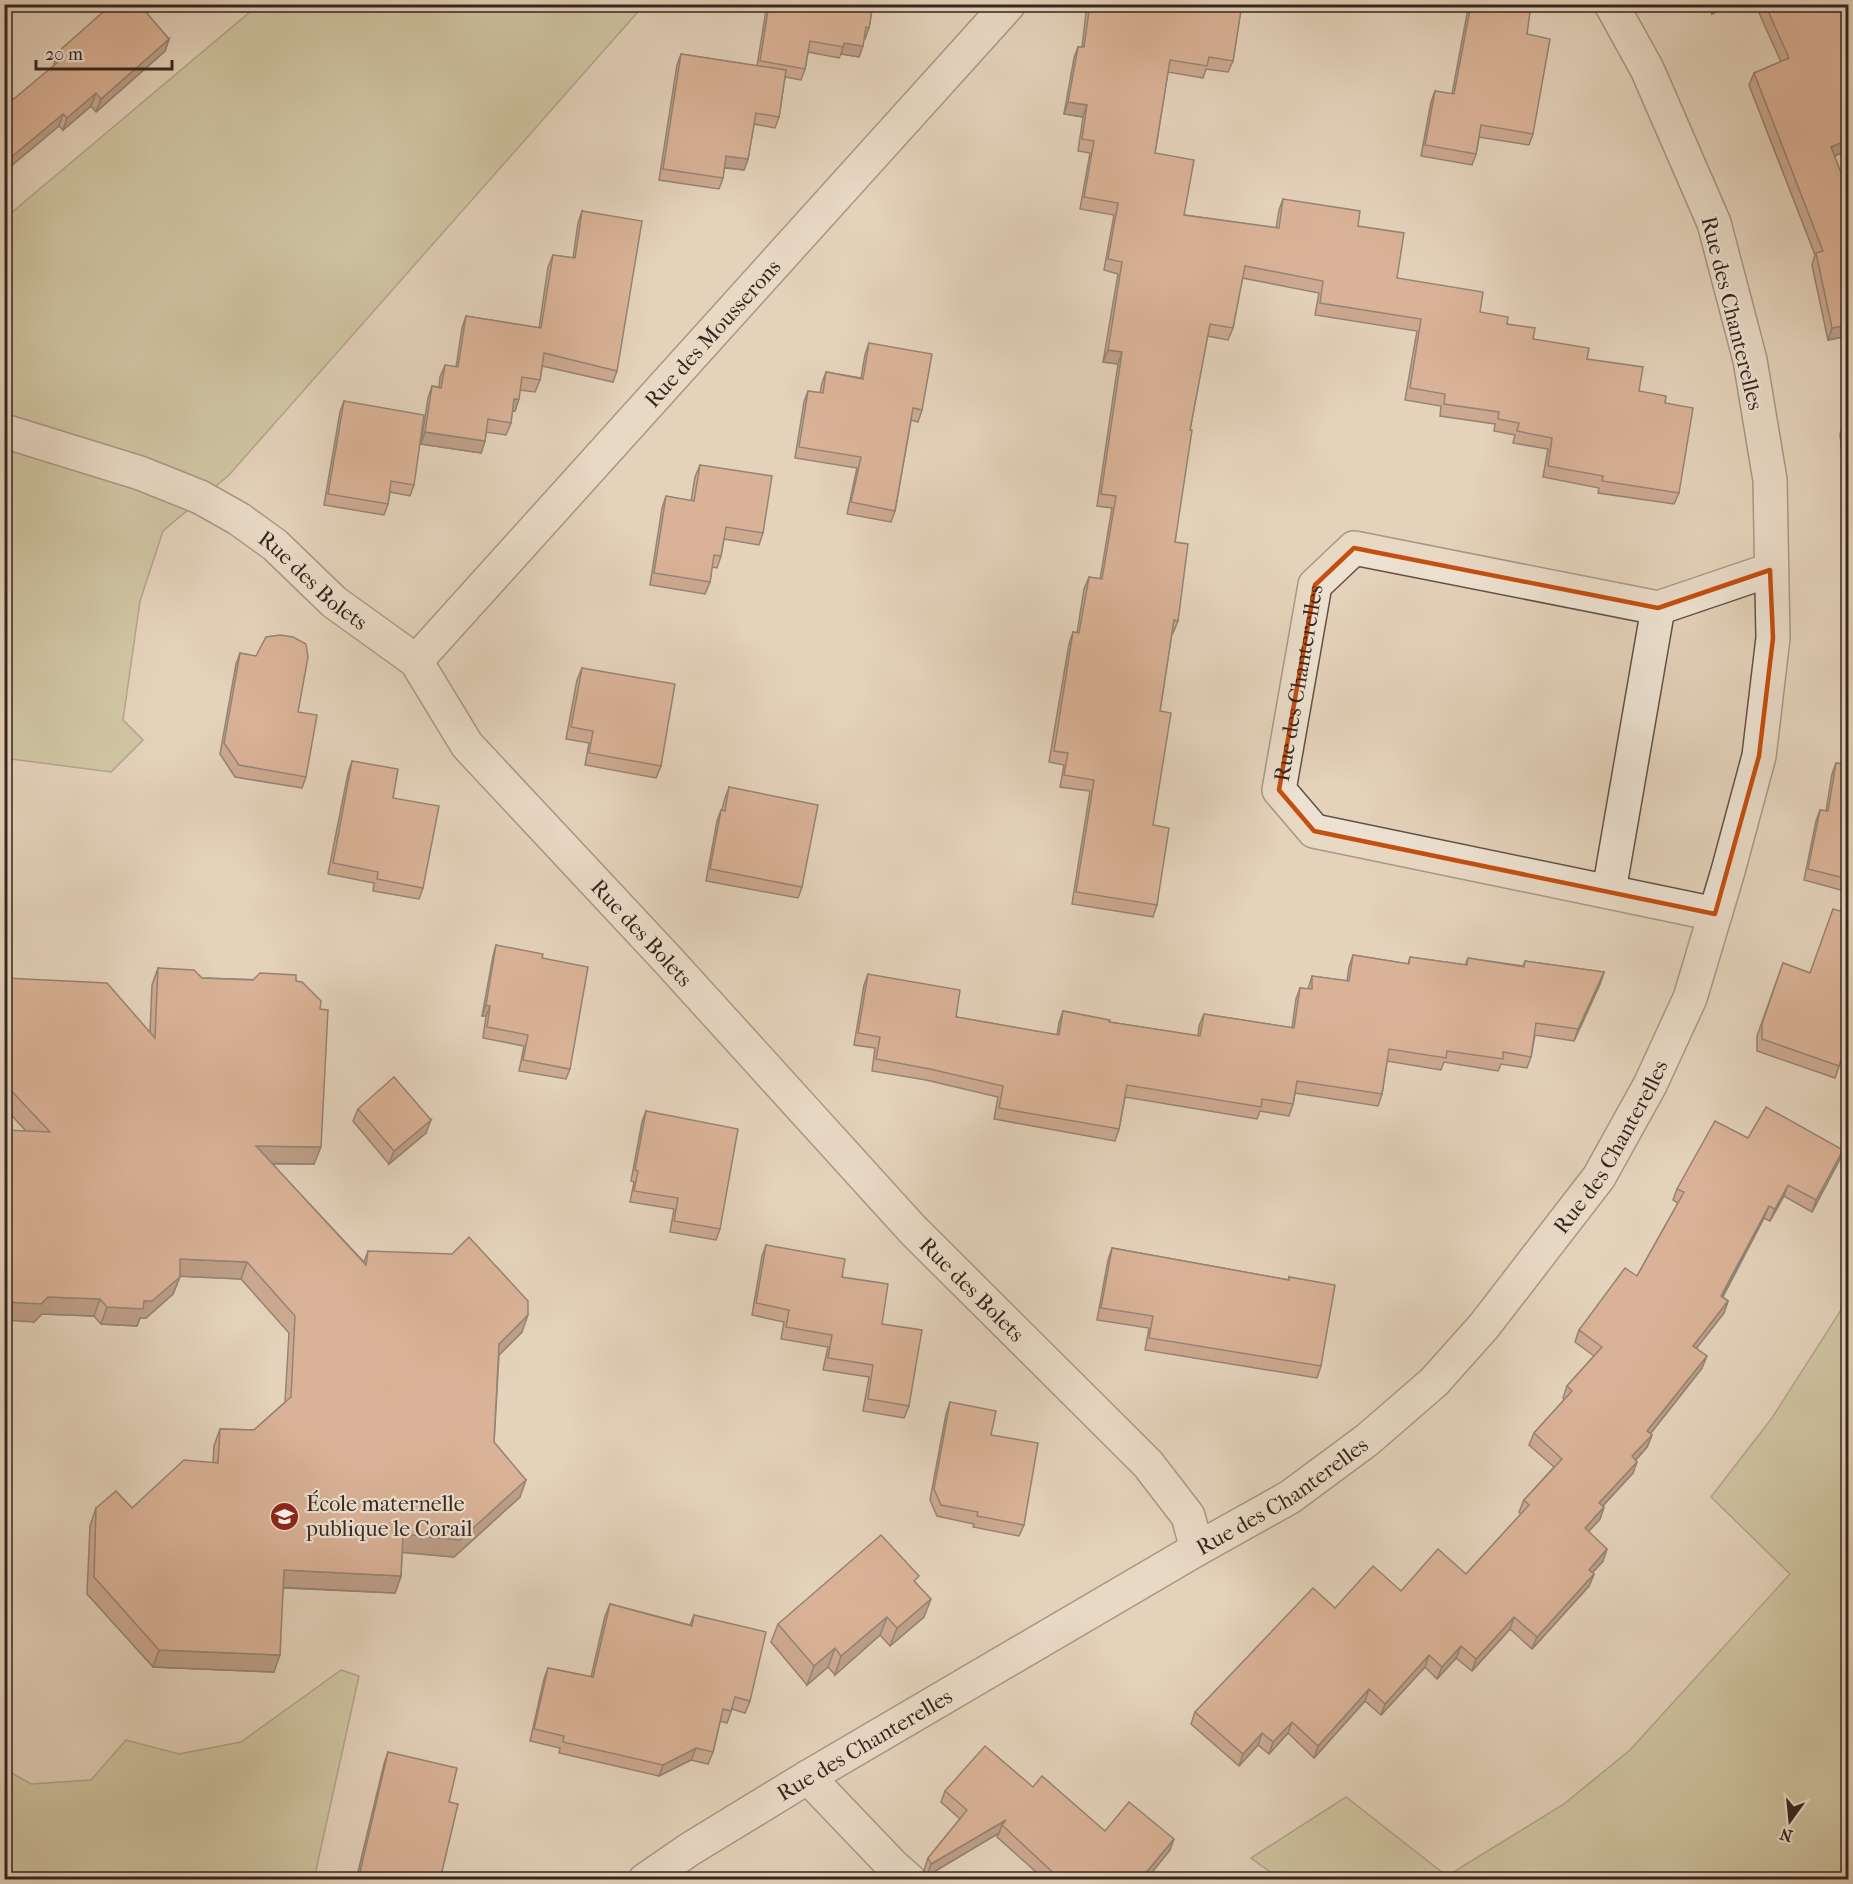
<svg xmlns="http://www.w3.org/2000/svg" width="1853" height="1884" font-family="'IM FELL French Canon',serif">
  <rect width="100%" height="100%" fill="#e4d2ba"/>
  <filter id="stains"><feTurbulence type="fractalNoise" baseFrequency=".00333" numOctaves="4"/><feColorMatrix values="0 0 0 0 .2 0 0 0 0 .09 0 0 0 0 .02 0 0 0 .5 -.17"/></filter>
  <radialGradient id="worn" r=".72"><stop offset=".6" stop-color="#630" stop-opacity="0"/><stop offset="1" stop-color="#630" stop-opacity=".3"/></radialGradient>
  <g fill="#baba8c" stroke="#787056" stroke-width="1.5">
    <polygon points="258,5 644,5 229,475 163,531 140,601 123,720 143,740 111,772 11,759 5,764 4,219"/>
    <polygon points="1848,1299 1848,1879 1281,1880 1251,1858 1346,1797 1447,1876 1564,1804 1630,1750 1790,1574 1711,1497 1772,1418"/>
    <polygon points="341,1670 359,1676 314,1879 5,1879 5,1769 31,1784 91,1780 126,1740 179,1754 241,1742"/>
  </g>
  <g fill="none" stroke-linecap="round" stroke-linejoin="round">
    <defs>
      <g id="street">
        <path id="s1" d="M 4,431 L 140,473 L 200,497 L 239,519 L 275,545 L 334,602 L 416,661 L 467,745 L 667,959 L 913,1230 L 1148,1464 L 1188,1516 L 1197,1549"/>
        <path id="s2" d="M 416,661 L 1009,4"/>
        <polyline points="1609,891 1658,608"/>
        <path id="s3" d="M 1715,914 L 1314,831 L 1279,790 L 1315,585 L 1354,548 L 1658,608 L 1770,570"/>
        <polyline points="808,1777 893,1866 909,1880"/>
        <path id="s4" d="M 645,1880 L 690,1849 L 808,1777 L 1197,1549 L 1290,1497 L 1367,1440 L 1434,1382 L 1484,1326 L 1599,1177 L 1650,1085 L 1690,998 L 1728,871 L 1759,756 L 1773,638 L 1770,480 L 1750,360 L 1714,223 L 1647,69 L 1611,4"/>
      </g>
    </defs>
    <use href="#street" stroke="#625146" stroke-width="36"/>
    <use href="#street" stroke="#ede2d2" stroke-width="33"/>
  </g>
  <g fill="#b1795f" stroke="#36261f" stroke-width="1.5">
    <polygon points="767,4 873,4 869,28 865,39 864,38 859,57 841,54 839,58 808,52 805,69 801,80 785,77 779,117 775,128 754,124 748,159 744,170 724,168 723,178 719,189 659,180 677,65 681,54 757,66"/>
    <polygon points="1087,4 1275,4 1272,11 1241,8 1233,61 1228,72 1206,69 1203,78 1168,72 1155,153 1184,215 1276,228 1279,210 1283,199 1358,226 1397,278 1507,324 1533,339 1587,359 1639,391 1665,403 1679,493 1674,504 1598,493 1599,488 1543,477 1548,449 1513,443 1515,435 1494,431 1495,424 1440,416 1441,406 1405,400 1417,331 1315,315 1319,293 1242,278 1233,328 1228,340 1207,336 1190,430 1175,542 1178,621 1173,633 1172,632 1160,711 1153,825 1157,905 1153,917 1072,904 1090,791 1060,787 1064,765 1049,762 1069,644 1073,632 1077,633 1084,589 1089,577 1100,579 1112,508 1097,506 1118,364 1103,362 1118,274 1104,270 1114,215 1080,209 1090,153 1078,151 1083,117 1064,114 1074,58 1078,47 1082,47"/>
    <polygon points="1470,4 1527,34 1533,134 1529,145 1479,137 1476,154 1472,165 1421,156 1431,102 1435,91 1452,94 1467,14"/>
    <polygon points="1707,4 1732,4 1712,14"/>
    <polygon points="1755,4 1848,4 1848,150 1835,156 1848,336 1828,340 1812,265 1815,255 1749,85 1754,73 1781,62"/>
    <polygon points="169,39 165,51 96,112 91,106 63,130 59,126 55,65 54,64 58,52"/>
    <polygon points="582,211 617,371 613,382 542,366 540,380 535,392 520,390 515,411 512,411 511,423 506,435 486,432 485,441 481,453 421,444 428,398 432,386 439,387 440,377 445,365 456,367 462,328 466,316 539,328 548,267 553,255 573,258 578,223"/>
    <polygon points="869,343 922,410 918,422 911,420 895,511 891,522 847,514 857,468 795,458 804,402 808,391 820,393 822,383 826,372 861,378 865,355"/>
    <polygon points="344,401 414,485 410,496 390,492 388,504 384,515 324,505 340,412"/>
    <polygon points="1848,422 1848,511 1847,511 1840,434 1844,423"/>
    <polygon points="700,465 763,533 759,545 724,539 721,556 717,568 712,567 710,582 705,594 650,585 662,508 666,496 691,501 695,477"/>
    <polygon points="1848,604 1848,683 1845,682"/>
    <polygon points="240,653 298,712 306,777 302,788 235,777 220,754 236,664"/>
    <polygon points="582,668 661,766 656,778 585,765 589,743 566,739 577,680"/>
    <polygon points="352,761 393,798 423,888 419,899 373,891 374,883 328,874 348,773"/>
    <polygon points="1836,763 1848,765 1848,892 1804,880 1816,821 1820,810 1826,811 1832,774"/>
    <polygon points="729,787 802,887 798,898 706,881 717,821 721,810 722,810 725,798"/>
    <polygon points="1848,913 1848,1053 1844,1052 1835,1078 1757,1051 1757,1036 1783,963 1810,973"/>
    <polygon points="496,945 542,958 570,1069 566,1079 519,1071 524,1046 483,1038 486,1016 482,1016 493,956"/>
    <polygon points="1353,955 1408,964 1410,957 1465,965 1468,958 1523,966 1525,961 1604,972 1600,984 1574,1041 1535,1035 1531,1057 1527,1068 1501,1064 1498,1071 1444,1062 1441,1070 1387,1061 1382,1094 1378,1106 1295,1093 1293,1104 1289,1116 1260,1111 1257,1119 1125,1097 1119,1129 1115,1141 994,1119 998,1097 926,1080 872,1071 875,1048 854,1045 864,985 868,974 956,1017 1057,1035 1059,1023 1063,1011 1109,1022 1198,1036 1199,1026 1204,1014 1292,1028 1296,999 1300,988 1308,989 1312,976 1347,981 1349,967"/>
    <polygon points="158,968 202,978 296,981 314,1164 272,1164 364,1262 368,1251 522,1332 499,1355 494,1442 520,1497 454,1557 402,1552 401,1576 395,1593 283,1588 274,1672 153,1667 87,1594 90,1526 96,1508 132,1508 213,1463 214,1446 220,1429 254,1430 285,1402 289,1333 241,1279 180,1276 173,1294 146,1318 140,1318 137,1326 101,1324 94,1316 42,1314 34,1322 26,1131 4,1107 5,978 150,1032 152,985"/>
    <polygon points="358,1109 426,1133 389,1164 353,1121"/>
    <polygon points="646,1111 720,1229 716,1240 670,1232 674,1209 630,1202 634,1182 631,1181 642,1122"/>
    <polygon points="1748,1138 1843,1150 1839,1161 1812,1212 1784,1196 1770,1221 1764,1218 1723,1297 1728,1301 1724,1313 1696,1348 1702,1368 1650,1434 1652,1435 1647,1447 1636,1460 1633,1473 1603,1506 1604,1507 1600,1519 1588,1531 1603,1561 1592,1573 1594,1574 1589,1586 1532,1649 1510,1629 1472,1671 1456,1658 1437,1679 1425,1667 1381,1715 1365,1701 1314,1758 1288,1733 1269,1754 1258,1745 1239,1766 1191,1724 1195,1712 1335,1608 1466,1574 1521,1514 1519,1512 1524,1500 1554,1467 1529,1445 1534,1433 1564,1400 1563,1398 1567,1386 1594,1356 1575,1342 1579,1330 1637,1276 1678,1203 1673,1200 1677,1189"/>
    <polygon points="766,1245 842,1277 882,1324 909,1406 904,1418 863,1411 869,1377 823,1370 828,1347 781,1339 784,1322 752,1315 762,1256"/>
    <polygon points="1112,1248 1288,1280 1289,1277 1321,1366 1317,1378 1145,1350 1149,1328 1097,1320 1108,1260"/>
    <polygon points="950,1402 991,1435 1024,1525 1019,1536 973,1527 974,1524 937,1516 930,1500 946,1414"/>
    <polygon points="916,1583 924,1617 890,1646 880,1635 835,1675 828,1667 807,1685 771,1642 778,1624"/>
    <polygon points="610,1604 690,1625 694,1615 750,1701 745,1713 732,1709 727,1723 720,1721 713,1752 708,1764 691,1760 659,1776 559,1753 560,1748 530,1741 544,1679 548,1668 591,1677 605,1616"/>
    <polygon points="388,1752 449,1802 440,1880 356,1880 384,1764"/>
    <polygon points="1033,1787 1105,1831 1170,1850 1147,1878 1149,1880 1045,1880 997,1837 999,1833 927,1876 924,1870 928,1858 960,1819 941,1802 945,1791"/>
  </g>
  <g fill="#90634d" stroke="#36261f" stroke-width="1.5">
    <polygon points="1240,4 1275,4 1272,11 1239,8"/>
    <polygon points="1716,4 1732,4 1712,14"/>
    <polygon points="169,39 165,51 96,112 101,99"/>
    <polygon points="844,43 863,46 859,57 841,54"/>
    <polygon points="96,93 91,106 63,130 67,118"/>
    <polygon points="1068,102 1087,105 1083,117 1064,114"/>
    <polygon points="63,114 59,126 4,172 4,163"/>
    <polygon points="1848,140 1848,150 1827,159 1831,147"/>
    <polygon points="726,156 748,159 744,170 722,167"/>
    <polygon points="1848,325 1848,336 1828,340 1832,328"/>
    <polygon points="1108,350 1122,352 1118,364 1103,362"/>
    <polygon points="514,399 519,399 515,411 510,411"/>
    <polygon points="425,432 485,441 481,453 421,444"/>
    <polygon points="1848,671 1848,683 1845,682"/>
    <polygon points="1604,972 1600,984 1574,1041 1578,1029"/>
    <polygon points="486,1005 490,1006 486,1016 482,1016"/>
    <polygon points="431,1120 426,1133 389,1164 394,1151"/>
    <polygon points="256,1146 321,1147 314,1164 250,1163"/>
    <polygon points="1843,1150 1839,1161 1812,1212 1816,1200"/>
    <polygon points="1788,1185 1784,1196 1770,1221 1775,1209"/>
    <polygon points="1769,1206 1764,1218 1717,1307 1721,1296"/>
    <polygon points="180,1259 247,1262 241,1279 174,1276"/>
    <polygon points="180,1277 173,1294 146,1318 140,1318 137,1326 101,1324 107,1307 144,1301"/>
    <polygon points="48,1297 100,1299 94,1316 42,1314 34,1322 4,1320 4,1302"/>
    <polygon points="1728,1301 1724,1313 1689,1358 1693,1346"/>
    <polygon points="528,1315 522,1332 493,1361 499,1344"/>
    <polygon points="1707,1356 1702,1368 1643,1443 1647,1431"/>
    <polygon points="1652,1435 1647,1447 1628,1468 1632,1456"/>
    <polygon points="1637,1462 1633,1473 1595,1514 1599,1503"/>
    <polygon points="526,1480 520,1497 454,1557 397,1552 403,1534"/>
    <polygon points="1604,1507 1600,1519 1581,1540 1585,1528"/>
    <polygon points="1607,1549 1603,1561 1584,1582 1589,1570"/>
    <polygon points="284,1570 401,1576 395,1593 278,1587"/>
    <polygon points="1594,1574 1589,1586 1532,1649 1537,1637"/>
    <polygon points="931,1599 924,1617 890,1646 897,1628"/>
    <polygon points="887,1617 880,1635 835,1675 841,1656"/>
    <polygon points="1514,1617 1510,1629 1472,1671 1476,1659"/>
    <polygon points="1461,1646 1456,1658 1437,1679 1442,1667"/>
    <polygon points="835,1648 828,1667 807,1685 814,1666"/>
    <polygon points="159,1650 280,1655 274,1672 153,1667"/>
    <polygon points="1429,1655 1425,1667 1381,1715 1385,1704"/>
    <polygon points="1369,1689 1365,1701 1314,1758 1318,1746"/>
    <polygon points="1292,1722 1288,1733 1269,1754 1273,1742"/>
    <polygon points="1262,1733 1258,1745 1239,1766 1243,1754"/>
    <polygon points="696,1748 691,1760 659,1776 663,1765"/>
    <polygon points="1006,1820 1002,1825 999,1833 927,1876 931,1864"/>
    <polygon points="1174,1839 1170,1850 1146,1880 1144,1875"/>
  </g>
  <g fill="#ce8d6e" stroke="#36261f" stroke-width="1.5">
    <polygon points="112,4 139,4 169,39 101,99 96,93 67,118 63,114 4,163 4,107 64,57 58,52"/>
    <polygon points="769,4 873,4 869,28 866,27 863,46 844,43 843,47 810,41 805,69 760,61"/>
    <polygon points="1090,4 1242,4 1233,61 1209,57 1207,66 1170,60 1155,153 1194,160 1184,215 1279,228 1283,199 1360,211 1358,226 1404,233 1397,278 1483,292 1480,312 1508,317 1507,324 1535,328 1533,339 1589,348 1587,359 1643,367 1639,391 1666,396 1665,403 1693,408 1679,493 1602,481 1603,476 1548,466 1552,438 1517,431 1519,423 1498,419 1499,412 1444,404 1445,394 1410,388 1421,319 1320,303 1323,281 1245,266 1233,328 1210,324 1190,430 1192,430 1175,542 1188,544 1178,621 1174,620 1160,711 1171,713 1153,825 1169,828 1157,905 1076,892 1094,780 1064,775 1068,753 1054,751 1073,632 1079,633 1089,577 1102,579 1116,496 1101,494 1122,352 1108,350 1122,262 1108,259 1118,203 1084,197 1094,141 1082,139 1087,105 1068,102 1078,47 1084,47"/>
    <polygon points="1471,4 1483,4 1530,12 1527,34 1550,39 1533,134 1481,125 1476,154 1425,145 1435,91 1454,94"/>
    <polygon points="1765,4 1848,4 1848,140 1831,147 1848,191 1848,325 1832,328 1816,253 1823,251 1754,73 1789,58"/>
    <polygon points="681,54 786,70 779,117 756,113 748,159 726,156 723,178 663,169"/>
    <polygon points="582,211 642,221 617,371 544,353 540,380 522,377 519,399 514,399 511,423 488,419 485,441 425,432 432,386 441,388 445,365 458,367 466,316 541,328 553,255 575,258"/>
    <polygon points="869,343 932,354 922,410 913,408 895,511 851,502 861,457 799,447 808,391 823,393 826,372 863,379"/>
    <polygon points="344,401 424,415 414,485 391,481 388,504 328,494"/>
    <polygon points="1848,422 1848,470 1844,423"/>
    <polygon points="700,465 772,476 763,533 726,527 721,556 714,555 710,582 654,573 666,496 694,501"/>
    <polygon points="280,635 293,637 306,644 308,657 298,712 317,715 306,777 239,765 224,743 240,653 256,656 266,637"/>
    <polygon points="582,668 675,684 661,766 589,753 593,731 571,727"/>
    <polygon points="352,761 398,769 393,798 439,806 423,888 377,879 378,872 333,863"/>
    <polygon points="1836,763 1848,765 1848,879 1808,869 1820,810 1828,811"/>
    <polygon points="729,787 818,805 802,887 710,869 721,810 725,811"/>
    <polygon points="1833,909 1848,913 1848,1040 1839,1066 1762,1039 1762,1024 1783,963 1810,973"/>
    <polygon points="496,945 543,954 542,958 588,967 570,1069 523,1060 528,1035 487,1027 490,1006 486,1005"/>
    <polygon points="1353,955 1409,964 1410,957 1467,965 1468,958 1524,967 1525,961 1604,972 1578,1029 1536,1023 1531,1057 1503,1052 1503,1059 1447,1051 1446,1058 1389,1049 1382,1094 1297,1081 1293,1104 1262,1099 1261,1107 1127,1085 1119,1129 999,1108 1003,1086 930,1069 876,1059 880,1037 858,1033 868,974 960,990 956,1017 1059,1035 1063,1011 1110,1020 1109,1022 1200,1036 1204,1014 1294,1028 1300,988 1312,989 1312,976 1349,981"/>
    <polygon points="158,968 194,970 202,978 253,980 260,973 296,975 296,981 302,982 321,1001 320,1009 328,1010 321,1147 256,1146 366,1265 368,1251 452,1254 469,1237 528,1301 528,1315 499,1344 494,1442 526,1480 460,1540 403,1534 401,1576 284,1570 280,1655 159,1650 94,1577 96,1508 116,1491 132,1508 184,1460 218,1463 220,1429 254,1430 291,1397 295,1316 247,1262 180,1259 180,1277 152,1301 144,1301 143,1309 107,1307 100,1299 48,1297 41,1304 4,1302 4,1130 50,1132 4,1083 5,978 107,983 155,1038"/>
    <polygon points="394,1077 431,1120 394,1151 358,1109"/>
    <polygon points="1766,1107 1843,1150 1816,1200 1788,1185 1775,1209 1769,1206 1721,1296 1728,1301 1693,1346 1707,1356 1647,1431 1652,1435 1632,1456 1637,1462 1599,1503 1604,1507 1585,1528 1607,1549 1589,1570 1594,1574 1537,1637 1514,1617 1476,1659 1461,1646 1442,1667 1429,1655 1385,1704 1369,1689 1318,1746 1292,1722 1273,1742 1262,1733 1243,1754 1195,1712 1313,1588 1335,1608 1373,1566 1401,1591 1438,1549 1466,1574 1529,1505 1524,1500 1562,1459 1534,1433 1572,1391 1567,1386 1602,1347 1579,1330 1625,1268 1637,1276 1684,1192 1677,1189 1715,1121 1748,1138"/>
    <polygon points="646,1111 738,1129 720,1229 674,1221 678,1198 634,1191 638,1171 635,1170"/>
    <polygon points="766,1245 845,1259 842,1277 888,1284 882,1324 922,1330 909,1406 868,1399 873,1365 828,1358 832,1335 786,1327 789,1310 756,1303"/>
    <polygon points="1112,1248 1289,1280 1289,1277 1335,1285 1321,1366 1149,1338 1153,1316 1101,1308"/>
    <polygon points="950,1402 996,1411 991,1435 1038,1443 1024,1525 977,1516 978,1512 941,1505 934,1489"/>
    <polygon points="881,1535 919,1576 914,1581 931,1599 897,1628 887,1617 841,1656 835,1648 814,1666 778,1624"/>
    <polygon points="610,1604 692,1626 694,1615 766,1632 750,1701 735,1697 731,1711 723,1709 713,1752 696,1748 663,1765 563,1742 564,1736 534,1729 548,1668 593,1677"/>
    <polygon points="985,1746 1033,1787 1042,1776 1105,1831 1129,1802 1174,1839 1144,1875 1149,1880 1061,1880 1002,1825 1006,1820 931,1864 928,1858 967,1810 945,1791"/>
    <polygon points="388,1752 457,1768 449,1802 458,1804 440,1880 384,1880 384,1878 360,1872"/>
    <polygon points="792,1872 797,1880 781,1880"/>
  </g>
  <path d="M0 0H1853V1884H0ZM 1354,548 L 1658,608 L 1770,570 L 1773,638 L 1759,756 L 1715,914 L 1314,831 L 1279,790 L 1315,585 Z" fill="#e4d2ba" fill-opacity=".55" fill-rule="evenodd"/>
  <path fill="none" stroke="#c44f10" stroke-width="4.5" stroke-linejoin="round" d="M 1354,548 L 1658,608 L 1770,570 L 1773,638 L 1759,756 L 1715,914 L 1314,831 L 1279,790 L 1315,585 Z"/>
  <defs>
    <symbol id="school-disc" viewBox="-11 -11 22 22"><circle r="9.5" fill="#8f2418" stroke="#ede2d2"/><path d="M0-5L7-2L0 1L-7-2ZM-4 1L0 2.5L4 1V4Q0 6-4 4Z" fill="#fff"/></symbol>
  </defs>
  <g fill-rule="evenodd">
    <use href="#school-disc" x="268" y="1500" width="33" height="33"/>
  </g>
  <g text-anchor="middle" stroke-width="4.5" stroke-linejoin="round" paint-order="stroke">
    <g font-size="22" fill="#36261f" stroke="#ede2d2">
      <text transform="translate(1733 313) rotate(76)" y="8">Rue des Chanterelles</text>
      <text dy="8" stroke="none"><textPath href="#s2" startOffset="442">Rue des Mousserons</textPath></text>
      <text dy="8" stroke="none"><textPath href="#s1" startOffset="348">Rue des Bolets</textPath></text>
      <text dy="8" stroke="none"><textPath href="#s3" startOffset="572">Rue des Chanterelles</textPath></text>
      <text dy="8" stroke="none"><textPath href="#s1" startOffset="834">Rue des Bolets</textPath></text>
      <text dy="8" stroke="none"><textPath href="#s4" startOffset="1230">Rue des Chanterelles</textPath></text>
      <text dy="8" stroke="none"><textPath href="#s1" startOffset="1320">Rue des Bolets</textPath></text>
      <text dy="8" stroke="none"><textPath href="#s4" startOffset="744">Rue des Chanterelles</textPath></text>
      <text dy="8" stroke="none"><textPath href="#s4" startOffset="258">Rue des Chanterelles</textPath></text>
    </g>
    <g font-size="22" fill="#36261f" stroke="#ede2d2" text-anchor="start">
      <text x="306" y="1511">École maternelle<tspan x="306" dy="25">publique le Corail</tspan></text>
    </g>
  </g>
  <rect width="1853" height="1884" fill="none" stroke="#e4d2ba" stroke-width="24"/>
  <rect x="6" y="6" width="1841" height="1872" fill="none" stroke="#36261f" stroke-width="3"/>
  <rect x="12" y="12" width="1829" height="1860" fill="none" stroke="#36261f" stroke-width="1.5"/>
  <g transform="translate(1790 1821) rotate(195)" stroke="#ede2d2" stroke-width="4.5" paint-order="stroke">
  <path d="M0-4.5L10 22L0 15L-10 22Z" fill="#36261f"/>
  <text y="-9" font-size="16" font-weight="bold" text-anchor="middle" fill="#36261f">N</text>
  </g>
  <path d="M36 60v9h136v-9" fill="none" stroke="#36261f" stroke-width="3"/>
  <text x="45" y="60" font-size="18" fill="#36261f" stroke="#ede2d2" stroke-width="4.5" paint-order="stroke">20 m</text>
  <rect width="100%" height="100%" filter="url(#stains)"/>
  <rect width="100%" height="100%" fill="url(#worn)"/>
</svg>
